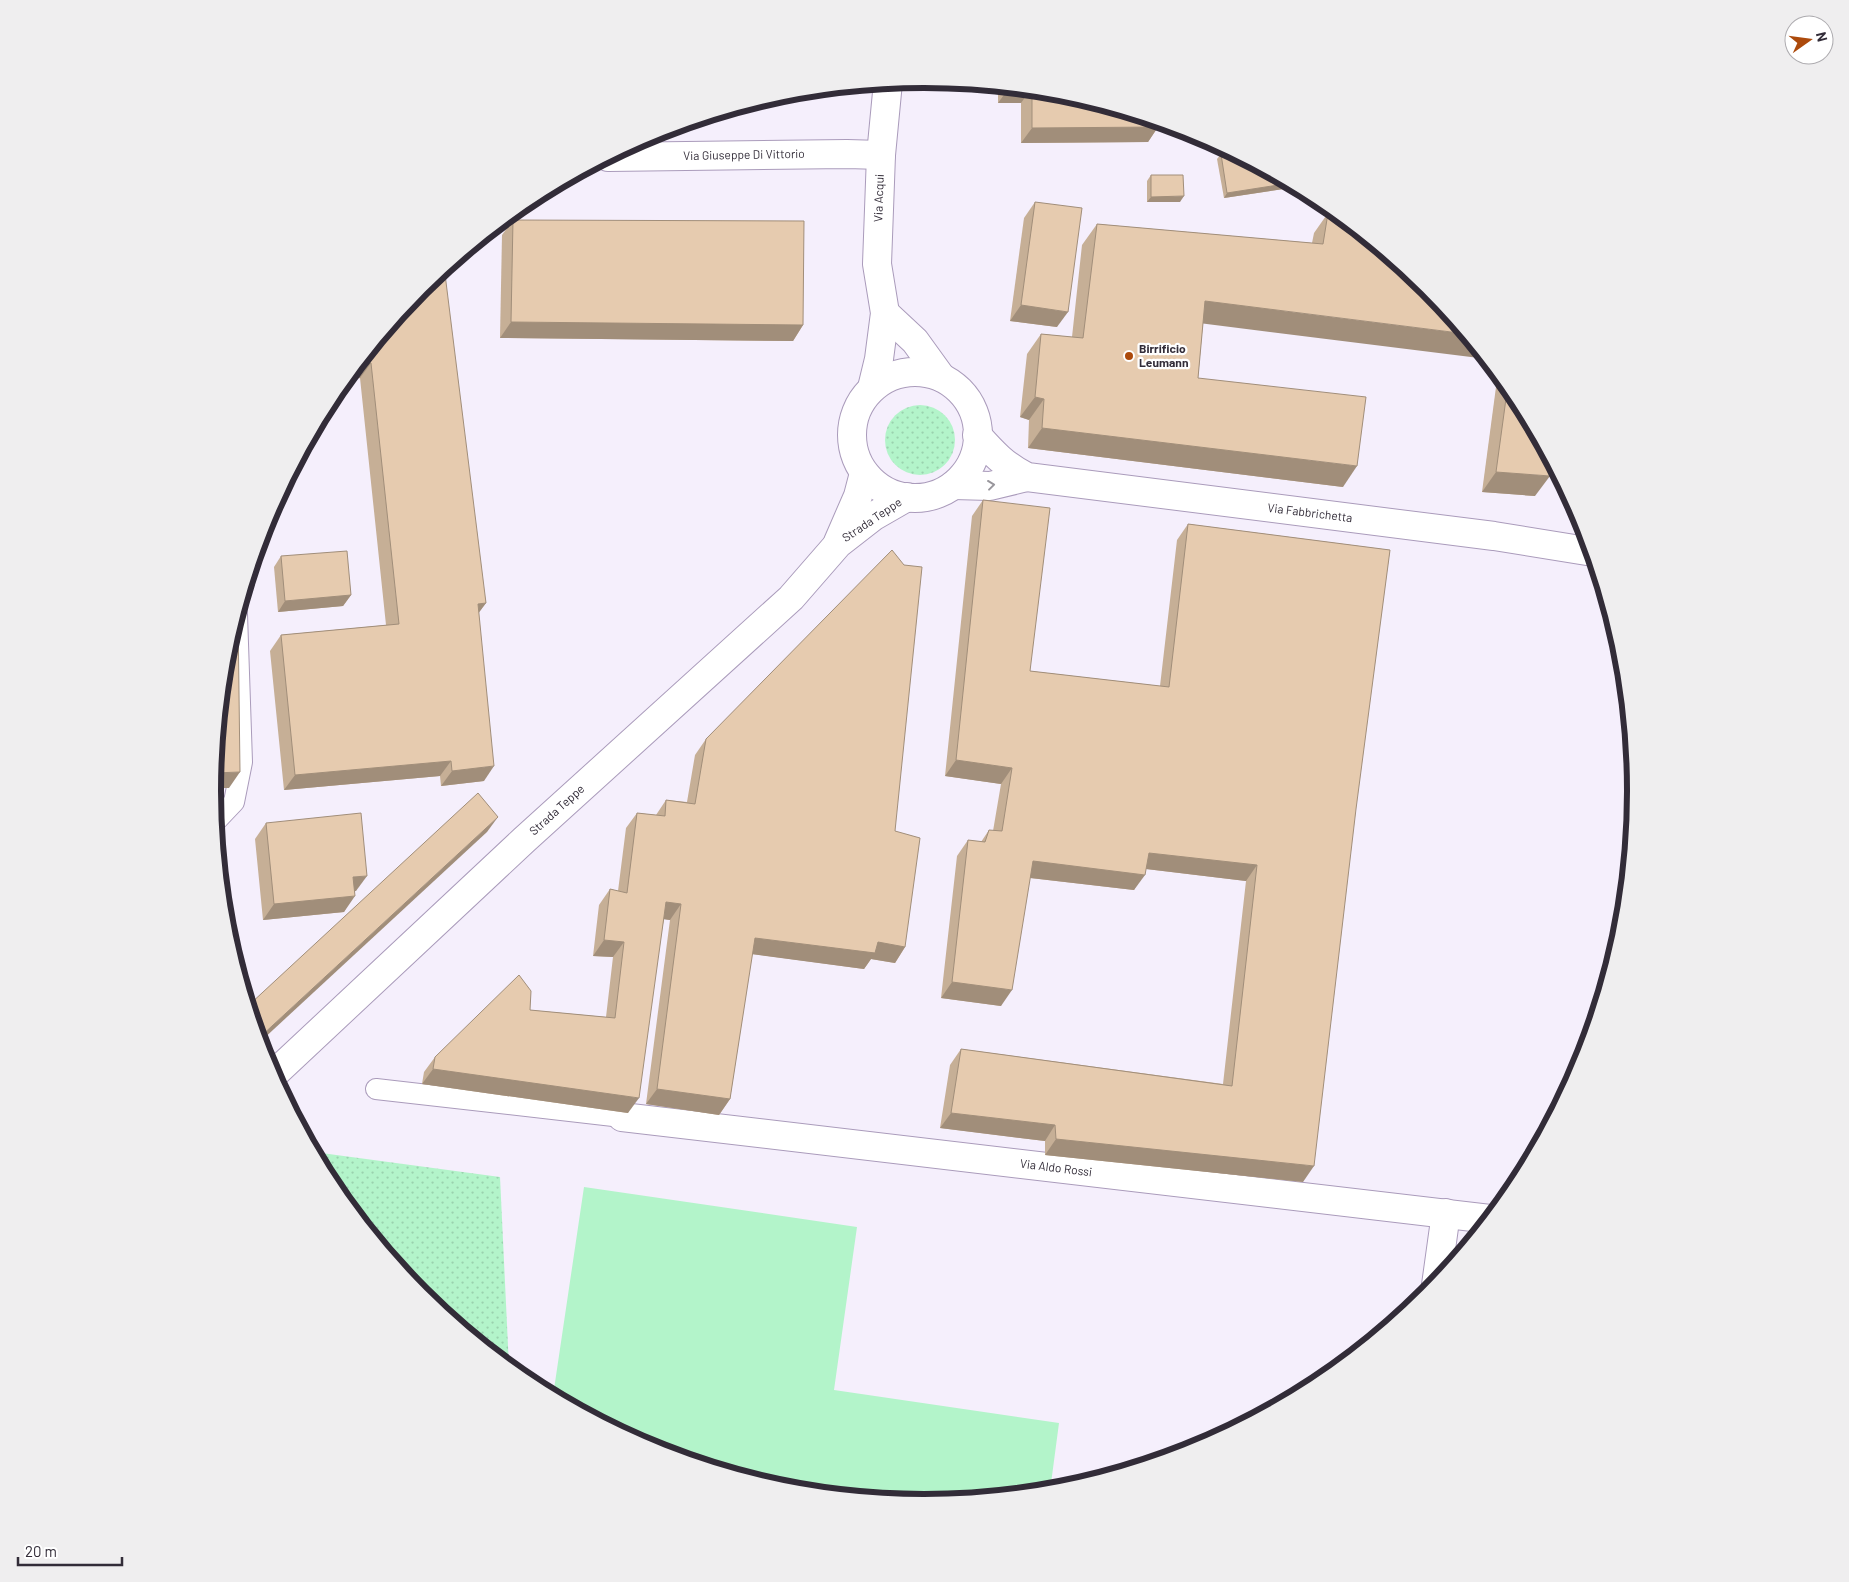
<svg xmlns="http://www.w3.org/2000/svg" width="1849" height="1582" font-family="Barlow,sans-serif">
  <defs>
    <pattern id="grass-dots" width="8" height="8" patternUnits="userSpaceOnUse" patternTransform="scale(1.25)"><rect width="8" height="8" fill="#b3f4ca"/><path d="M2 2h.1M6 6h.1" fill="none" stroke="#9ad1ae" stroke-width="1.8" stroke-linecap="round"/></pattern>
  </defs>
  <rect width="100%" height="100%" fill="#f5effc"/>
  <g fill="url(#grass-dots)">
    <circle cx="920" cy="440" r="35"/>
    <polygon points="314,1152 500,1177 509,1367 421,1294 332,1186"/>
  </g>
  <polygon fill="#b3f4ca" points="584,1187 857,1227 834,1390 1059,1423 1050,1491 924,1503 785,1490 652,1449 553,1396"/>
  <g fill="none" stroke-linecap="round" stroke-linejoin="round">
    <defs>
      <g id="service">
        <polyline points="215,822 234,802 242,762 237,614"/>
        <polyline points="376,1089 622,1117"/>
      </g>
      <g id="minor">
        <polyline points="608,157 847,154 881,155"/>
        <polyline points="885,313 915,341 941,377"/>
        <polyline points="872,388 879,359 885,313 877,264 881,155 888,82"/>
        <polyline points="622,1117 1490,1219"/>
        <polyline points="1436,1285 1446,1213"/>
      </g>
      <g id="tertiary">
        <circle cx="915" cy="435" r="63"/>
        <path d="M 977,435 C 993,453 1005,466 1027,477 L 1494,536 L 1593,552"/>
        <polyline points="954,485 990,486 1027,477"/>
        <polyline points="838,542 858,496 864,473"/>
        <polyline points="273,1075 524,840 791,598 838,544 874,516 907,497"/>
      </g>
    </defs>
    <use href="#service" stroke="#aa9bbb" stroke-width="22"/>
    <use href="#minor" stroke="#aa9bbb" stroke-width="30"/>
    <use href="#tertiary" stroke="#aa9bbb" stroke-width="30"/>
    <use href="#service" stroke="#fff" stroke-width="20"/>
    <use href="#minor" stroke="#fff" stroke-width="28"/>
    <use href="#tertiary" stroke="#fff" stroke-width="28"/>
  </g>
  <g fill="#c6af96">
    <polygon points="998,86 1064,92 1158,127 1148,142 1021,143 1021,103 998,103"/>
    <polygon points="1221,154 1297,187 1224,198 1217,159"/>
    <polygon points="1151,175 1180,202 1147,202 1147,181"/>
    <polygon points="1035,202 1057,327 1010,321 1024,218"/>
    <polygon points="1328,213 1428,288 1203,323 1198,378 1343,487 1028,448 1029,420 1020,417 1027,354 1041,334 1072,337 1082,245 1097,224 1312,243 1314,233"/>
    <polygon points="513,220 803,325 793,341 500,338 502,235"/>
    <polygon points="421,287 486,603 478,613 484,781 441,786 440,776 284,790 270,651 281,635 386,625 360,378 345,380"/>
    <polygon points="1498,372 1517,396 1535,496 1482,492"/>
    <polygon points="983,500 1030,671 1160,686 1177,540 1188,524 1390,550 1303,1182 1045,1155 1045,1141 940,1128 950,1065 961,1049 1223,1084 1246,881 1146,869 1134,890 1030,878 1001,1006 941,998 957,856 968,840 981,842 989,830 993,831 1001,784 945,776 972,516"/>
    <polygon points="281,556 351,595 343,606 278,612 274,567"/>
    <polygon points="706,739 895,831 905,947 895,963 871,959 864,969 752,954 730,1099 719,1115 646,1104 670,920 664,919 628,1113 422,1084 424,1072 435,1057 530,1010 606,1017 613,957 593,956 599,905 610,889 618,891 626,828 637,813 656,815 666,800 687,802 695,755"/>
    <polygon points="266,823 356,891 355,891 344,912 263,920 255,839"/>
  </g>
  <g fill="#a18e7a">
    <polygon points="1009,88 1015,88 1031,89 1021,103 998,103"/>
    <polygon points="1158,127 1148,142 1021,143 1032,128"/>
    <polygon points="1291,183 1297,187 1224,198 1227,193"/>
    <polygon points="1184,196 1180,202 1147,202 1151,197"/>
    <polygon points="1205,301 1467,334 1487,359 1191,322"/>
    <polygon points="1021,305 1068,312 1057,327 1010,321"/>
    <polygon points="511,322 803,325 793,341 500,338"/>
    <polygon points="371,363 360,378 345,380 358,364"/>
    <polygon points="1035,397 1044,399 1029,420 1020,417"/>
    <polygon points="1042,428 1357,466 1343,487 1028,448"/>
    <polygon points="1496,472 1550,476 1535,496 1482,492"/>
    <polygon points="351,595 343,606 278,612 285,601"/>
    <polygon points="486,603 475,618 478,604"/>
    <polygon points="956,760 1012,768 1001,784 945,776"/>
    <polygon points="451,761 440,776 284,790 295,775"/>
    <polygon points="494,766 484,781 441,786 452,771"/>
    <polygon points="240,772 229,788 213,788 214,773"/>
    <polygon points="498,817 487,832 260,1042 259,1038"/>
    <polygon points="1149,853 1257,865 1246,881 1138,868"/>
    <polygon points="1033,861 1145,875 1134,890 1022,877"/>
    <polygon points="367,876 356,891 342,893 353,877"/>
    <polygon points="355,896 344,912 263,920 274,904"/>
    <polygon points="666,902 681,904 670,920 655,918"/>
    <polygon points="755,938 878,942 905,947 895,963 871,959 864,969 744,953"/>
    <polygon points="604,940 624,942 613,957 593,956"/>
    <polygon points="952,982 1012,990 1001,1006 941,998"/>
    <polygon points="433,1069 639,1098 628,1113 422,1084"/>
    <polygon points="657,1089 730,1099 719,1115 646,1104"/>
    <polygon points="951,1113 1055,1125 1045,1141 940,1128"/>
    <polygon points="1056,1139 1314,1166 1303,1182 1045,1155"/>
  </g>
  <g fill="#e6cbaf" stroke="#a18e7a">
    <polygon points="1032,89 1064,92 1158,121 1158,127 1032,128"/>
    <polygon points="1233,152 1291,183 1227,193 1221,154"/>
    <polygon points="1151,175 1183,175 1184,196 1151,197"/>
    <polygon points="1035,202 1082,208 1068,312 1021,305"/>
    <polygon points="1328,213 1339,214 1428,288 1467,334 1205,301 1198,378 1366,397 1357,466 1042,428 1044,399 1035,397 1041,334 1083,338 1097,224 1323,244"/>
    <polygon points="513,220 804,221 803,325 511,322"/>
    <polygon points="445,274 486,603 478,604 494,766 452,771 451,761 295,775 281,635 399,624 371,363 358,364 421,287 435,276"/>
    <polygon points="1508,384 1517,396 1551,460 1550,476 1496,472"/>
    <polygon points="983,500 1050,508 1030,671 1169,687 1188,524 1390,550 1356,809 1314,1166 1056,1139 1055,1125 951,1113 961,1049 1232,1086 1257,865 1149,853 1145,875 1033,861 1012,990 952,982 968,840 985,842 989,830 1002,831 1012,768 956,760"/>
    <polygon points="892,550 904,565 922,567 895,831 920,838 905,947 878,942 875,953 755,938 730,1099 657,1089 681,904 666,902 639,1098 433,1069 435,1057 519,975 531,991 530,1010 615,1018 624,942 604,940 610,889 627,893 637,813 665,816 666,800 695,804 706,739"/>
    <polygon points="347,551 351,595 285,601 281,556"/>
    <polygon points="238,613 240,772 214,773 226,652"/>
    <polygon points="478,793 498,817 259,1038 249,1005"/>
    <polygon points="361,813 367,876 353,877 355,896 274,904 266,823"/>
  </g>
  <defs><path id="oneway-chevron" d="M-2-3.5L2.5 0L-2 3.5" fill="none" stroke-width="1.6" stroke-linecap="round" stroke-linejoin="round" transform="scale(1.25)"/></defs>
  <use stroke="#98969c" href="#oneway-chevron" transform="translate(991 485) rotate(-7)"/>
  <circle fill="#ac4a0c" stroke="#fff" stroke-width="2" cx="1129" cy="356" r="5"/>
  <g text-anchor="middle" stroke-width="4.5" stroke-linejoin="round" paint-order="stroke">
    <g font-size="12" fill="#322c38" stroke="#fff">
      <text transform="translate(744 155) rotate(-1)" y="4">Via Giuseppe Di Vittorio</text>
      <text transform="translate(879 198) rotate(-88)" y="4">Via Acqui</text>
      <text transform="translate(1310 513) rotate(7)" y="4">Via Fabbrichetta</text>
      <text transform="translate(872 520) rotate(-34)" y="4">Strada Teppe</text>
      <text transform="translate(557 810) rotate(-42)" y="4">Strada Teppe</text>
      <text transform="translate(1056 1168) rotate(7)" y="4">Via Aldo Rossi</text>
    </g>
    <g font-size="12" font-weight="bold" fill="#322c38" stroke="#fff" text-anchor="start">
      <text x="1139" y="353">Birrificio<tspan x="1139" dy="14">Leumann</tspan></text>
    </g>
  </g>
  <path d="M0 0H1849V1582H0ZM221 791a703 703 0 1 1 1406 0a703 703 0 1 1-1406 0Z" fill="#efeeef" fill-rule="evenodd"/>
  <path fill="none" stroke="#322c38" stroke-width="6" d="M221 791a703 703 0 1 1 1406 0a703 703 0 1 1-1406 0Z"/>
  <g transform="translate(1809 40) rotate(76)"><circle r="24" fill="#ffffff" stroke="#adabaf"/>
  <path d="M0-4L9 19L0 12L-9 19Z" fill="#ac4a0c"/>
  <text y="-8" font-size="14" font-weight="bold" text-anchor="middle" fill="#322c38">N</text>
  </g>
  <path d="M18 1557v8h104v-8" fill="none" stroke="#322c38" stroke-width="2.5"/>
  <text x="25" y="1557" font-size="15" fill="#322c38" stroke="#ffffff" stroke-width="4" paint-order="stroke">20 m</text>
</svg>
